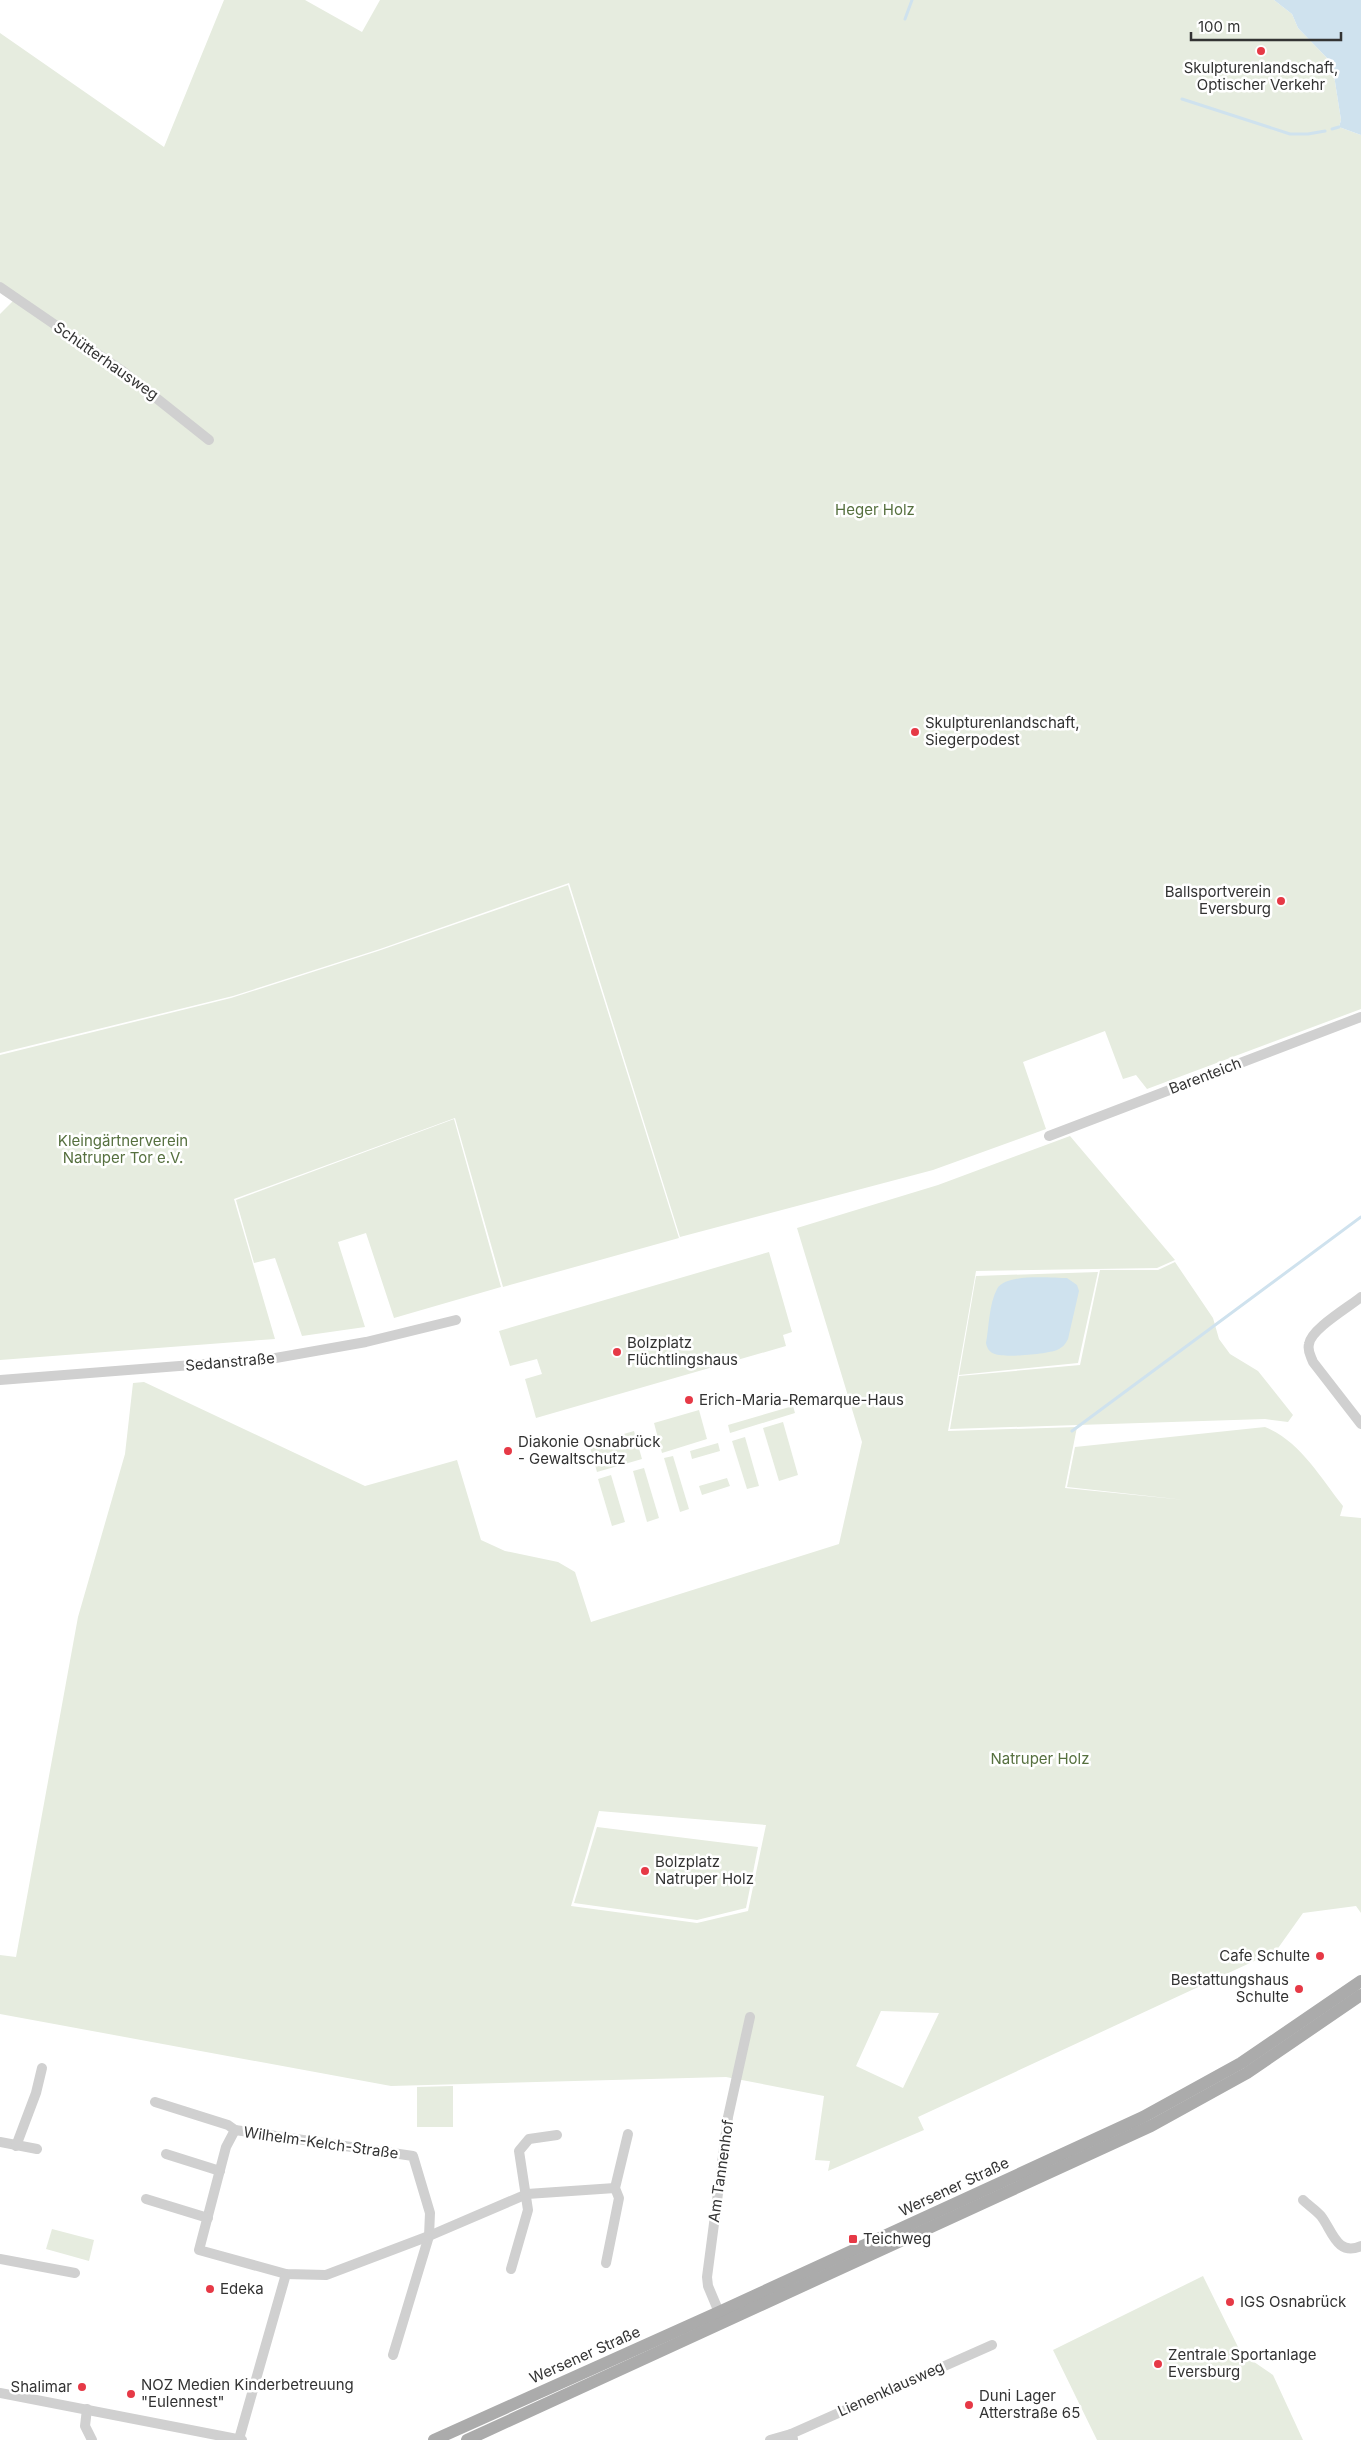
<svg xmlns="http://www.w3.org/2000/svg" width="1361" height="2440" font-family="Inter,sans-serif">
  <rect width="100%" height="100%" fill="#fff"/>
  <g fill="#e6ecdf" fill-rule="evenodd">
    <polygon points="224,0 305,0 362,32 380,0 1274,0 1292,14 1298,28 1327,58 1333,69 1341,120 1339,127 1361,135 1361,1009 1147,1089 1136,1075 1123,1079 1105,1031 1023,1062 1046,1129 933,1170 680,1237 569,883 380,949 233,996 0,1053 0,314 19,295 0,282 0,33 164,147"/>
    <polygon points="568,885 679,1238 503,1287 455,1118 234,1199 275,1339 0,1360 0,1055 231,998 378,951"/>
    <polygon points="454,1119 501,1287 394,1318 366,1233 338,1242 365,1327 302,1336 275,1258 254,1263 236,1200"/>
    <path d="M 1070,1136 L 1175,1260 L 1157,1268 L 976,1271 L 948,1431 L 1077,1427 L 1065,1488 L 1185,1500 L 1067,1487 L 1075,1447 L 1265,1427 C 1300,1441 1320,1477 1343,1506 L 1340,1516 L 1361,1518 L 1361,1913 L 1356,1906 L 1303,1913 L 1276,1951 L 918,2117 L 924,2130 L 828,2171 L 830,2161 L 815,2160 L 824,2096 L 726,2077 L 391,2086 L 0,2014 L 0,1955 L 16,1957 L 78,1617 L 125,1454 L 133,1383 L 144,1382 L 365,1486 L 457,1460 L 481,1540 L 505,1551 L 558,1562 L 575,1572 L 591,1622 L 839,1544 L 862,1442 L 797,1228 L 938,1185 ZM 599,1811 L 766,1825 L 748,1911 L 697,1923 L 571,1906 ZM 881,2011 L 939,2013 L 903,2088 L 856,2066 Z"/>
    <polygon points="769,1252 792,1332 783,1335 786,1346 536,1418 525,1379 542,1374 537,1359 510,1366 499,1331"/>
    <polygon points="1175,1262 1213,1318 1219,1339 1230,1354 1258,1371 1293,1415 1288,1422 1265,1419 950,1429 959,1376 1080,1365 1100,1270 1158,1270"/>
    <polygon points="1098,1272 1078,1363 959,1375 976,1276"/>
    <polygon points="793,1406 795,1413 730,1433 728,1425"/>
    <polygon points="699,1410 707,1439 662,1453 654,1423"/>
    <polygon points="783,1422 798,1475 779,1481 763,1428"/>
    <polygon points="634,1431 642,1459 597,1472 589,1444"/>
    <polygon points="745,1437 759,1486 747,1489 732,1441"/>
    <polygon points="718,1443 720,1451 692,1459 690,1451"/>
    <polygon points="673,1456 689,1509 680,1512 664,1458"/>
    <polygon points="644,1468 659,1518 647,1522 633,1471"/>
    <polygon points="611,1475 625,1522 612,1526 598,1479"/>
    <polygon points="727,1478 730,1486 702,1495 699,1486"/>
    <polygon points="597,1827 758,1847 746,1908 697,1920 574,1903"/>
    <polygon points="453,2086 453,2127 417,2127 417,2087"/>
    <polygon points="52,2229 94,2240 89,2261 46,2249"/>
    <polygon points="1203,2276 1241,2353 1273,2375 1303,2440 1097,2440 1053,2350"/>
  </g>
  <g fill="#cfe2ee">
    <polygon points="1274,0 1361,0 1361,135 1339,127 1341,120 1333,69 1327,58 1298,28 1292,14"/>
    <path d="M 1067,1278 L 1077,1285 L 1079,1291 L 1068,1339 C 1065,1345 1063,1347 1057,1350 C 1047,1354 1005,1358 995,1354 C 989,1352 987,1348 986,1343 C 989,1327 989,1304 997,1289 C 1006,1273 1050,1278 1067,1278 Z"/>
  </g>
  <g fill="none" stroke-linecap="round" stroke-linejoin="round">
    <g stroke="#cfe2ee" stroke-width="3">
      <polyline points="905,19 912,0"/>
      <polyline points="1182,99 1290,134 1308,134 1325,131"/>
      <polyline points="1332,129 1339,127"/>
      <polyline points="1072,1431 1361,1217"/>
    </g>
    <g stroke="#d0d0d0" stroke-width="10">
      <polyline points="0,287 121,370 209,440"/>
      <polyline points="1049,1136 1361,1017"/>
      <path d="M 1361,1297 C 1349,1307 1311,1329 1309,1344 C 1307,1351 1311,1356 1313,1362 L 1361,1424"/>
      <polyline points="0,1380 270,1359 366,1342 456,1320"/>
      <polyline points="155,2102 228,2125 235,2130 413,2156 430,2213 429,2236 393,2355"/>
      <polyline points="235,2130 226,2147 199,2250 286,2274 326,2275 429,2236 527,2194 615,2188"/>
      <polyline points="0,2142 37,2149"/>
      <polyline points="16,2146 36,2093 42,2068"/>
      <polyline points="166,2154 220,2171"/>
      <polyline points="146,2199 208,2218"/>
      <path d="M 1303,2200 C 1308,2205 1316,2210 1321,2216 C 1332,2230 1337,2257 1361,2246"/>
      <polyline points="0,2259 75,2273"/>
      <polyline points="606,2263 619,2198 615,2188 628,2134"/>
      <polyline points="511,2269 528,2210 519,2151 529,2139 557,2135"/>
      <polyline points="721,2317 708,2286 707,2277 728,2117 750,2017"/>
      <polyline points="0,2393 242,2440"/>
      <polyline points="87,2409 85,2426 92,2440"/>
      <polyline points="791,2434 992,2345"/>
      <polyline points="239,2439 286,2274"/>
      <polyline points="770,2440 791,2434 793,2439"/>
    </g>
    <g stroke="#ababab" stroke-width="12">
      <polyline points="434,2440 719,2312 1143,2117 1241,2063 1361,1981"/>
      <polyline points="467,2440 1151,2126 1247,2073 1361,1995"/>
    </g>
  </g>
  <g fill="#e63946" stroke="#fff" stroke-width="2">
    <circle cx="1261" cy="51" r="5"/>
    <circle cx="915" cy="732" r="5"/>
    <circle cx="1281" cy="901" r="5"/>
    <circle cx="617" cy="1352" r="5"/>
    <circle cx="689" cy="1400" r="5"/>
    <circle cx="508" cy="1451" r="5"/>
    <circle cx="645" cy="1871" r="5"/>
    <circle cx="1320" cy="1956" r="5"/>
    <circle cx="1299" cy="1989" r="5"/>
    <rect x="848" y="2234" width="10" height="10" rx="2.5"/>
    <circle cx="210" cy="2289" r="5"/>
    <circle cx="1230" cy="2302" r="5"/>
    <circle cx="1158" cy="2364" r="5"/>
    <circle cx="82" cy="2387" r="5"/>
    <circle cx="131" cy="2394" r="5"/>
    <circle cx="969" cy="2405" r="5"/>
  </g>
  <g text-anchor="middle" stroke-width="5" stroke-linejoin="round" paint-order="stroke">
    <g font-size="15" fill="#333" stroke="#fff" text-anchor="start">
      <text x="1261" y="73" text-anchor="middle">Skulpturenlandschaft,<tspan x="1261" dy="17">Optischer Verkehr</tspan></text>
      <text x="925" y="728">Skulpturenlandschaft,<tspan x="925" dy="17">Siegerpodest</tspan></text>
      <text x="1271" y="897" text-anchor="end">Ballsportverein<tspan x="1271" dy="17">Eversburg</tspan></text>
      <text x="627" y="1348">Bolzplatz<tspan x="627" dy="17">Flüchtlingshaus</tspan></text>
      <text x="699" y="1405">Erich-Maria-Remarque-Haus</text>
      <text x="518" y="1447">Diakonie Osnabrück<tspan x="518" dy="17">- Gewaltschutz</tspan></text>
      <text x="655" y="1867">Bolzplatz<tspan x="655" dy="17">Natruper Holz</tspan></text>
      <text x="1310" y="1961" text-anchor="end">Cafe Schulte</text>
      <text x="1289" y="1985" text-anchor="end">Bestattungshaus<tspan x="1289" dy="17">Schulte</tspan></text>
      <text x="863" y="2244">Teichweg</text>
      <text x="220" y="2294">Edeka</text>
      <text x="1240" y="2307">IGS Osnabrück</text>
      <text x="1168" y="2360">Zentrale Sportanlage<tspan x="1168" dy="17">Eversburg</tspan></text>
      <text x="141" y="2390">NOZ Medien Kinderbetreuung<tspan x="141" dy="17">"Eulennest"</tspan></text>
      <text x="72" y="2392" text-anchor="end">Shalimar</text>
      <text x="979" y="2401">Duni Lager<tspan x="979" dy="17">Atterstraße 65</tspan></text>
    </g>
    <g font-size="15" fill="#333" stroke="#fff">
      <text transform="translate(106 361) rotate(35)" y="5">Schütterhausweg</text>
      <text transform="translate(1205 1076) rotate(-21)" y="5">Barenteich</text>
      <text transform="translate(230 1362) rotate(-5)" y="5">Sedanstraße</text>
      <text transform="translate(321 2143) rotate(8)" y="5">Wilhelm-Kelch-Straße</text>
      <text transform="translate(721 2171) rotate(-82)" y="5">Am Tannenhof</text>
      <text transform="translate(954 2187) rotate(-25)" y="5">Wersener Straße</text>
      <text transform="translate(585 2355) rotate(-24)" y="5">Wersener Straße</text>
      <text transform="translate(891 2389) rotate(-24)" y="5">Lienenklausweg</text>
    </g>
    <g font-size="15" fill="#56703f" stroke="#fff">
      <text x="875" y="515">Heger Holz</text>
      <text x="123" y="1146">Kleingärtnerverein<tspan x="123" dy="17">Natruper Tor e.V.</tspan></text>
      <text x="1040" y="1764">Natruper Holz</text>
    </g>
  </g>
  <path d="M1191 32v8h150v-8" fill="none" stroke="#333333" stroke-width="2.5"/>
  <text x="1198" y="32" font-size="15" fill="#333333" stroke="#ffffff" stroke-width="4" paint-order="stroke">100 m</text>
</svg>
